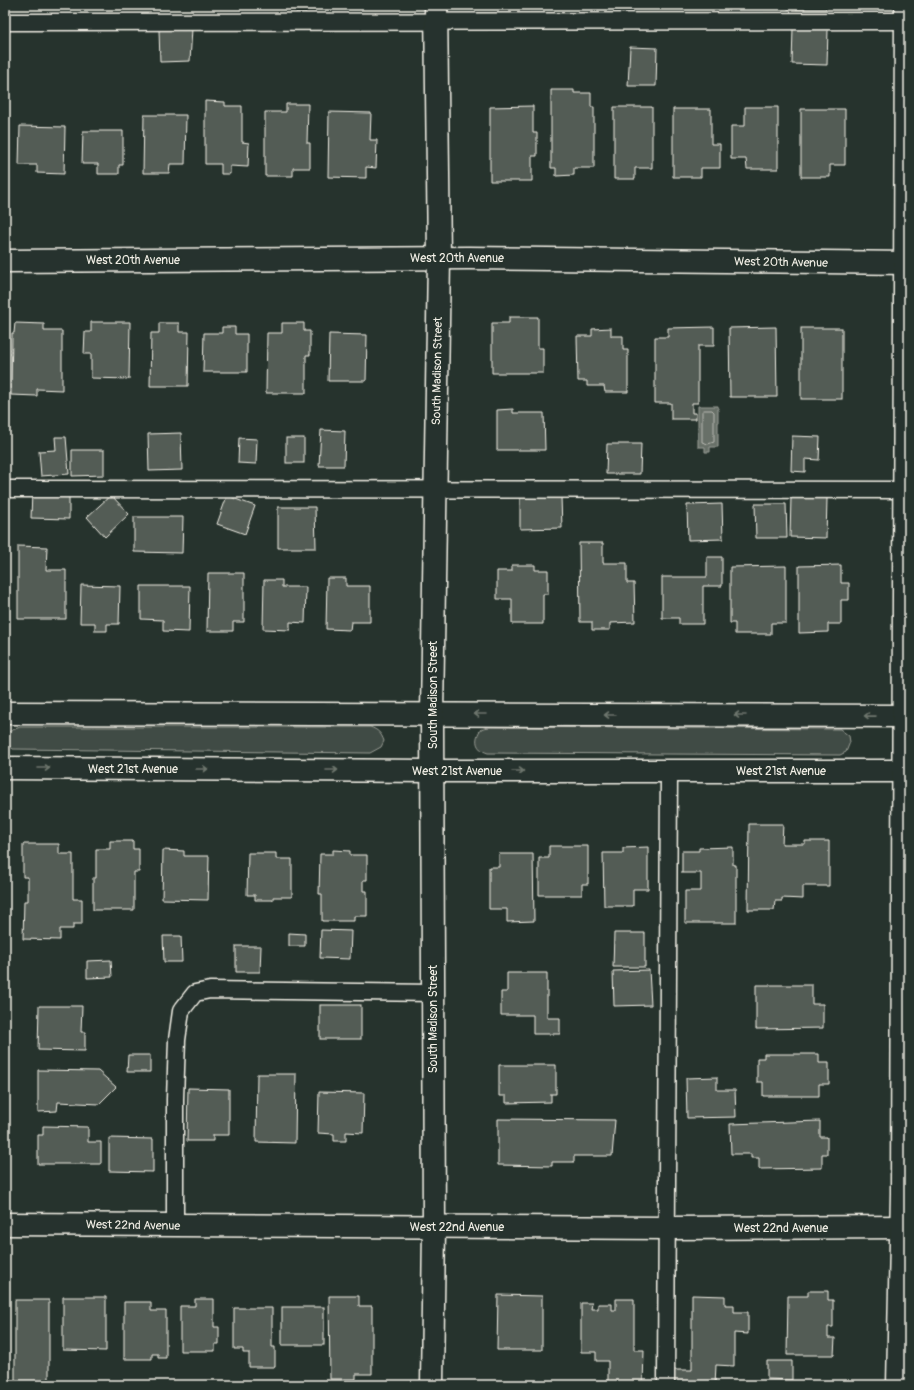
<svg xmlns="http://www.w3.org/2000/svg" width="914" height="1390" font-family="Pangolin,sans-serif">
  <rect width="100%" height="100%" fill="#26332d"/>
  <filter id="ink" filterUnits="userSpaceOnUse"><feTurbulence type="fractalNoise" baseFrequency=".025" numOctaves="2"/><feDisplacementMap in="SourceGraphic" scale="8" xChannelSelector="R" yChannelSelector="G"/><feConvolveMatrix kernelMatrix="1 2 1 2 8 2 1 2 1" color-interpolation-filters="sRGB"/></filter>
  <g filter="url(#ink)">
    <g fill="#414b45" stroke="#9a9e96">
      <path d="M 20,727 L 370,727 C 378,730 381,733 384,741 L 381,747 L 370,753 L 13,749 C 6,744 5,740 8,732 Z"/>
      <path d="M 488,727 L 840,729 L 849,736 L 850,742 L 846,752 L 840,755 L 488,753 C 475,749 474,739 481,729 Z"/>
    </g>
    <polygon fill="#676f68" stroke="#9fa39b" points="698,406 718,406 718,447 710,447 710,452 705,452 705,447 698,447"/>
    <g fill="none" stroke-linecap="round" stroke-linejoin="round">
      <polygon stroke="#bcbdb5" stroke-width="1" points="704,410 712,410 714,412 714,442 708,444 702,442 702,412"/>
    </g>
    <g fill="#525c55" stroke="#f4f1e8">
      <polygon points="224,5 290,5 290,8 224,7"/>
      <rect x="569" y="5" width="32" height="2"/>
      <polygon points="638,5 679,5 679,7 638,6"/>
      <rect x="788" y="5" width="38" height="4"/>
      <polygon points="793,28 828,29 827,65 792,64"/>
      <polygon points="192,29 190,61 160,62 159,30"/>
      <polygon points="630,47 657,48 656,86 628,86"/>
      <polygon points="551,90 574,90 574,93 591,93 591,107 594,107 594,168 574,168 574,175 556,176 556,168 551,168"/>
      <polygon points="205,101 225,102 225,106 242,106 242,142 249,143 248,167 230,166 230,174 221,174 221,164 205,164"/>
      <polygon points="286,104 308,104 307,143 310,143 310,168 293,168 293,176 265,176 265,112 286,112"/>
      <polygon points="533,106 533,133 537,133 537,156 532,156 532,181 490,181 490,107"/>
      <polygon points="614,107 652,107 652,168 635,168 635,179 614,179"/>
      <polygon points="745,107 778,107 778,169 747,169 746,159 731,159 731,126 745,126"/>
      <polygon points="673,109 711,109 711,144 720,144 720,168 701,168 701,177 673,177"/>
      <polygon points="801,109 845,109 845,165 830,165 830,177 801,177"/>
      <polygon points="329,112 371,113 370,140 377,140 376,168 366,167 366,178 328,177"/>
      <polygon points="144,115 186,115 185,164 170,164 169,173 143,173"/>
      <polygon points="20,126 65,127 64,174 37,173 37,165 19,165"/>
      <polygon points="83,131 123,131 123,165 119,165 119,174 98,174 98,164 82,164"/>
      <polygon points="509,317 538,317 538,348 543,348 543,373 492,373 492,323 509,323"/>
      <polygon points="91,322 130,322 129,379 91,378 91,354 84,354 85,332 91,332"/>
      <polygon points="15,323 44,324 44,331 62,331 62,390 37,389 37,396 11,395 12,333 14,333"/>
      <polygon points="159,323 179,323 179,332 189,332 188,386 150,386 151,333 159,333"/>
      <polygon points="282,323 304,323 304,331 310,331 310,355 306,355 306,393 266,393 267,333 282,333"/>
      <polygon points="222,327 235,327 235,334 247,334 247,372 203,372 204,333 222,333"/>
      <polygon points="714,327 714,346 698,346 698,403 692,403 692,413 696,413 696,419 671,419 671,403 655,403 655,337 668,337 668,328"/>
      <polygon points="776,327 777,397 730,397 729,328"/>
      <polygon points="611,328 611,336 623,336 623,350 628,350 628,392 605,392 604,386 587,386 587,381 578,381 577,336 592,336 592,329"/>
      <rect x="801" y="328" width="41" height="71"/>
      <polygon points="329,334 367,335 366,381 328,381"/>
      <polygon points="513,409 513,413 544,413 545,450 497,450 497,410"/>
      <polygon points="321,430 345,431 344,466 319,466"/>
      <polygon points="181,433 182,470 149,471 148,434"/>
      <polygon points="792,436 820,437 819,460 805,459 805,472 791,471"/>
      <polygon points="55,437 66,437 69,474 41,476 39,451 56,450"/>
      <polygon points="239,438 257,439 256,464 238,463"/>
      <rect x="286" y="438" width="18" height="25"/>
      <polygon points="607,444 641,444 640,474 606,474"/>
      <polygon points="72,450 104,450 104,475 72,476"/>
      <polygon points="32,492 69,493 69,519 31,518"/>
      <polygon points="111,495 129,514 105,537 87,517"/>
      <polygon points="227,496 255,506 245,534 217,524"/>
      <polygon points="520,497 561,497 562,528 520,529"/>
      <polygon points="791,497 827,498 826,538 790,537"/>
      <polygon points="722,504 723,539 688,540 687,505"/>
      <polygon points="755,504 786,504 787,538 756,538"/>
      <polygon points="278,507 315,507 316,548 278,548"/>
      <polygon points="134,517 183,517 182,553 134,552"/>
      <polygon points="579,543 603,543 603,563 627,563 627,583 634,583 635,622 610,623 610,630 592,630 592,622 580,622"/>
      <polygon points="18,546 47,547 46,570 66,570 66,619 18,619"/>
      <polygon points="707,557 722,557 722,586 703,586 703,624 679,624 679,618 662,618 662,577 707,577"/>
      <polygon points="512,565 535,565 535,570 548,570 548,594 543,594 543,624 512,624 512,599 497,599 497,571 512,571"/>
      <polygon points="841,565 841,583 849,583 849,600 841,600 841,624 828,624 828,632 799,633 799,566"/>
      <polygon points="786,566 786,623 771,623 771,634 735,634 735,623 730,623 730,567"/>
      <polygon points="208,573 244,573 244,622 233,622 233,631 207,631"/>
      <polygon points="327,578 346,578 346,586 370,586 370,622 351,622 350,630 326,629"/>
      <polygon points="264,580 282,580 282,587 306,587 305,623 290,622 290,630 263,629"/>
      <polygon points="81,585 120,586 119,624 107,624 107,631 95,631 95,623 80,623"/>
      <polygon points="141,586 190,586 189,632 163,631 163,620 141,619"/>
      <polygon points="749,824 783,824 782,844 805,844 805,841 829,841 829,886 803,886 803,899 782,898 782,901 775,901 774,910 748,910"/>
      <polygon points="110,841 133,841 133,849 139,849 139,872 134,872 134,910 93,910 93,878 96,878 96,849 110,849"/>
      <polygon points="23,844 59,844 59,854 73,854 73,899 82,899 82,924 73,924 73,929 60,929 60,940 23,939 24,901 28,901 28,877 23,877"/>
      <polygon points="549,846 588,846 588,884 582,884 582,895 539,895 539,858 549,858"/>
      <polygon points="648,847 648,889 633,889 633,906 604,906 603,853 623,853 623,848"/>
      <polygon points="733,847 733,865 736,865 736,923 685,923 685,891 701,891 701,873 682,873 682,851 699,851 699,848"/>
      <polygon points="163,850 184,851 184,856 209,856 208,900 162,899"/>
      <polygon points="333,850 350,851 350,855 367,855 367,880 363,880 363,891 367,891 367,916 354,916 354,921 322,921 322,894 319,894 320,854 333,854"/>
      <polygon points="248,853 276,853 276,859 292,859 292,897 273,897 273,900 255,900 255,895 247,895"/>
      <polygon points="499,854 533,854 534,921 507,922 507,909 489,909 489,867 499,867"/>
      <polygon points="321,930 351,931 350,959 320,958"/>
      <polygon points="289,933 305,934 305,946 289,946"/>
      <polygon points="614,933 645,933 645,967 613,967"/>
      <polygon points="163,936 181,936 182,962 164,962"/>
      <polygon points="236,946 261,946 260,972 236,972"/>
      <polygon points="111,960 112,977 87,978 87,961"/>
      <polygon points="649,970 651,1005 614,1006 613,971"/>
      <polygon points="507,973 547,973 547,1018 560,1018 560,1034 533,1034 533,1015 501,1015 501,992 507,992"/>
      <polygon points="756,985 812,985 812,1004 823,1004 823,1028 756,1029"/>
      <rect x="320" y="1005" width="41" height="34"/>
      <polygon points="39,1006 82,1006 81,1032 85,1032 85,1051 38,1050"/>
      <polygon points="764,1054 819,1054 819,1063 829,1063 829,1084 819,1084 819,1096 763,1096 763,1082 757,1082 757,1058 764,1058"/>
      <polygon points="128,1055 150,1055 150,1072 127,1072"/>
      <polygon points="499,1065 556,1065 556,1094 551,1094 551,1102 506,1103 506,1096 499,1096"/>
      <polygon points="38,1070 98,1071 116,1087 99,1104 58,1102 57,1111 38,1112"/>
      <polygon points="257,1074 296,1074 295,1143 256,1142"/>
      <polygon points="717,1077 717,1090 735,1090 736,1117 687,1118 686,1078"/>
      <polygon points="188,1088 229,1089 229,1135 213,1135 213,1141 187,1141"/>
      <polygon points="319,1092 364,1093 363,1133 346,1132 346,1141 334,1141 334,1134 318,1133"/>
      <polygon points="498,1119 615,1120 612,1156 574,1156 574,1162 552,1162 552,1166 498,1165"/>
      <polygon points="820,1121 820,1137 827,1137 827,1154 822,1154 822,1168 759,1169 759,1158 751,1158 751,1154 731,1154 730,1124"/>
      <polygon points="43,1126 88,1127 88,1142 101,1142 101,1164 38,1164 38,1135 43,1135"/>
      <polygon points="109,1138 153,1139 153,1172 109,1171"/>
      <polygon points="808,1291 828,1291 828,1300 833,1300 833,1327 828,1327 828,1338 835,1338 834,1355 787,1355 788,1296 808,1296"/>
      <polygon points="498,1295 542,1296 542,1350 497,1350"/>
      <polygon points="692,1295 725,1296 725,1305 734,1305 734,1312 748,1312 748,1334 734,1333 734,1366 716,1365 715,1385 672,1385 672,1370 692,1370"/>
      <polygon points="329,1296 359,1296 359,1306 372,1306 372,1374 356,1374 356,1379 330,1379"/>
      <polygon points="63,1297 106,1297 106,1351 63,1350"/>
      <polygon points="195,1299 214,1299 214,1327 219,1327 219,1344 215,1344 215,1351 180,1351 180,1306 195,1306"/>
      <polygon points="616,1299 634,1299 634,1350 644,1350 643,1385 608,1385 608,1361 596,1361 596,1352 581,1352 581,1303 592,1303 591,1309 598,1309 598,1304 612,1304 612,1310 616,1310"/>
      <rect x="15" y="1300" width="34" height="85"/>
      <polygon points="124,1302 151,1302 151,1311 166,1311 166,1358 158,1358 158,1354 152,1354 152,1359 124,1359"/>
      <rect x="282" y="1307" width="42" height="38"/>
      <polygon points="234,1308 272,1308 272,1347 275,1347 275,1367 249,1367 249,1353 243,1353 243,1349 234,1349"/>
      <polygon points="767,1361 792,1361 792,1380 767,1379"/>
    </g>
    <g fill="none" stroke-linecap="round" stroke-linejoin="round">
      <defs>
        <g id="lane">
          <polyline points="5,22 909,21"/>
          <polyline points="5,489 909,490"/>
          <polyline points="175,1226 175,1099 177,1040 181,1011 195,993 210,990 433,993"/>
          <polyline points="666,1385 669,771"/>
        </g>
        <g id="street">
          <polyline points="5,261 469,258 909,263"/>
          <polyline points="5,713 909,716"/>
          <polyline points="5,768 433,771 909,771"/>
          <polyline points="5,1224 668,1228 909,1227"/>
          <polyline points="432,1385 434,1227 432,714 439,258 436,5"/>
          <polyline points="898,1385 902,1193 906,5"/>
        </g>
      </defs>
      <use href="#lane" stroke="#f4f1e8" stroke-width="19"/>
      <use href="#street" stroke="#f4f1e8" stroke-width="25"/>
      <use href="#lane" stroke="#26332d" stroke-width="16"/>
      <use href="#street" stroke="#26332d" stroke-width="22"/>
    </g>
    <defs><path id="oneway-shaft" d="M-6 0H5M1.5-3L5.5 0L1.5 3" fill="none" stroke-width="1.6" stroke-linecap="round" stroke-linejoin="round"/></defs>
    <g stroke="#6e766e">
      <use href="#oneway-shaft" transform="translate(480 714) rotate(-180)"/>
      <use href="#oneway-shaft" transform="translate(610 715) rotate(-180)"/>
      <use href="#oneway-shaft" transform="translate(740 715) rotate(-180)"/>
      <use href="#oneway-shaft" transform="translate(870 716) rotate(-179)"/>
      <use href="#oneway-shaft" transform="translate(44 768)"/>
      <use href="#oneway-shaft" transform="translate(202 769)"/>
      <use href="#oneway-shaft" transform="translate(332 770)"/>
      <use href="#oneway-shaft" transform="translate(518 771)"/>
    </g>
  </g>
  <g text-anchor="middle" stroke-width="3.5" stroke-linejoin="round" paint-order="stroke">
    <g font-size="12" fill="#f4f1e8" stroke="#26332d">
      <text x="457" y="262">West 20th Avenue</text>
      <text x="133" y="264">West 20th Avenue</text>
      <text transform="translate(781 262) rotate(1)" y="4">West 20th Avenue</text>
      <text transform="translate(437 371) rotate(-89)" y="4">South Madison Street</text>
      <text transform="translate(433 695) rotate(-90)" y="4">South Madison Street</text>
      <text x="133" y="773">West 21st Avenue</text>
      <text x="457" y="775">West 21st Avenue</text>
      <text x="781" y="775">West 21st Avenue</text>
      <text transform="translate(433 1019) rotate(-90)" y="4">South Madison Street</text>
      <text transform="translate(133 1225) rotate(1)" y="4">West 22nd Avenue</text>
      <text x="457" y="1231">West 22nd Avenue</text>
      <text x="781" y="1232">West 22nd Avenue</text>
    </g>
  </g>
  <rect width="914" height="1390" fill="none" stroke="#26332d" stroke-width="20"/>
  <rect x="10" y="10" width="894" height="1370" fill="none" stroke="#f4f1e8" stroke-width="1.5" filter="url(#ink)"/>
</svg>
